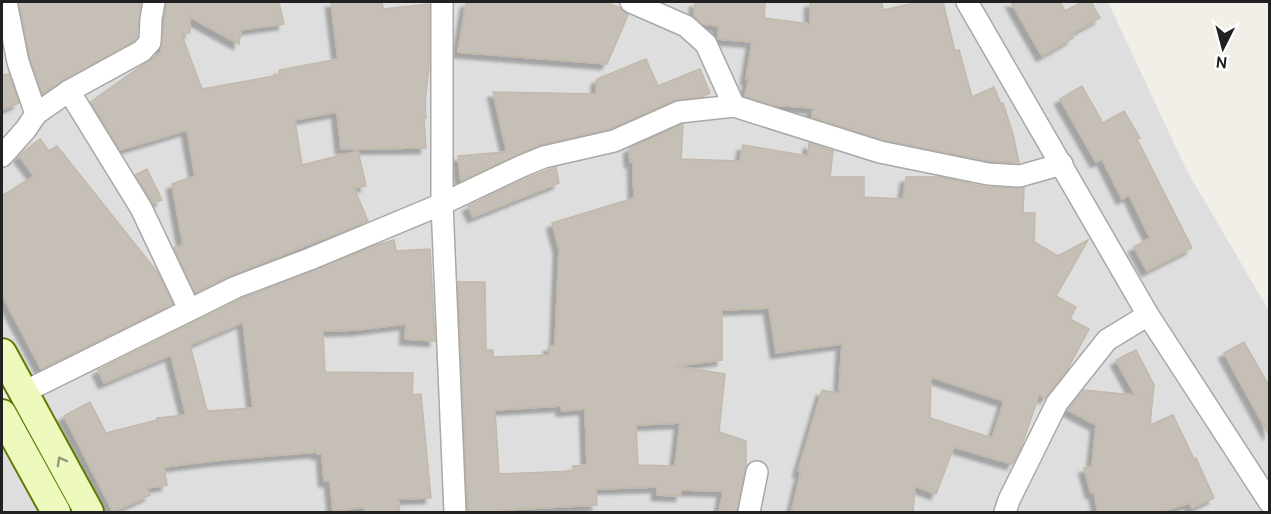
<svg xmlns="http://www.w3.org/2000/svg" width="1271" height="514" font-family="Cabin,sans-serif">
  <defs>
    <filter id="shadow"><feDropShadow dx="-5.5" dy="5.5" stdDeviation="1.5" flood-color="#0004"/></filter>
  </defs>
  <rect width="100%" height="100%" fill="#f1efe8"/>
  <g fill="#dfdede">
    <polygon points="2,2 1108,2 1186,169 1269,311 1269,512 100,512 2,333"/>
    <polygon points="2,442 41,512 2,512"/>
  </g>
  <g fill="#c6bfb7" stroke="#c3b9aa" stroke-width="1.5" fill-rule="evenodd" filter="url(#shadow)">
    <polygon points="19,2 141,2 137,37 134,41 42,93 30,59"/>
    <polygon points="166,2 279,2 284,24 241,30 239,44 190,17 190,33 181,33 202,89 280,75 279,70 338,59 331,2 382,2 383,9 429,4 429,67 425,103 426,118 424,119 426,148 341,149 337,112 295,120 302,165 358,151 366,186 354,188 368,221 231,275 195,293 174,248 183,245 172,184 195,176 187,130 120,150 91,102 161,52"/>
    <polygon points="466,2 606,2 620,8 628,15 607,64 458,52"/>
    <polygon points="695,2 765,2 764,18 810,24 810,2 882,2 883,10 919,2 943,2 955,51 959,50 972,97 994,87 1001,104 1003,103 1013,134 1019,163 990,161 883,140 812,117 813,108 773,105 745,96 749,77 746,79 752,42 718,39 719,26 703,24 694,16"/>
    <polygon points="1011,2 1060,2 1065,11 1082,2 1091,2 1100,18 1071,34 1073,38 1042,56"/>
    <polygon points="646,59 658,86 700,69 710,93 701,97 674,100 610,129 539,145 461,181 458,156 505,152 506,149 493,92 596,94 597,79"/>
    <polygon points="9,74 19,103 2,110 2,75"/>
    <polygon points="1082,86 1103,123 1124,111 1140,138 1137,139 1192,248 1147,271 1134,247 1150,238 1129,195 1122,199 1102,159 1096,162 1060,99"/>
    <path d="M 683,124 L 681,159 L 740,161 L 743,145 L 808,156 L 809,143 L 833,151 L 830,177 L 864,177 L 864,197 L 903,199 L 906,177 L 941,177 L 986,187 L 1024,188 L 1023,213 L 1035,213 L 1034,242 L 1058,256 L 1088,240 L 1056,296 L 1076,307 L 1070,319 L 1089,329 L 1067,370 L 1045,398 L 1039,395 L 1021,448 L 1012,464 L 954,447 L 936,494 L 915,486 L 913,513 L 791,513 L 801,472 L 798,471 L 822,390 L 839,393 L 842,344 L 776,353 L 769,308 L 722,310 L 722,360 L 675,366 L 725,374 L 719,432 L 746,441 L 746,467 L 737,513 L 719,513 L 723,491 L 681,490 L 681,496 L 657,495 L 657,487 L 596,489 L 597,505 L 501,510 L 502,513 L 468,513 L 458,282 L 485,282 L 486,350 L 493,350 L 493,357 L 549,355 L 549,346 L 555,346 L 559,249 L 552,223 L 634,198 L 633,162 L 630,162 L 629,148 ZM 931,377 L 1004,401 L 992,438 L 930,418 ZM 561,406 L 562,411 L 585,409 L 587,465 L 573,466 L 573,471 L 499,474 L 495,410 ZM 680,423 L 675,466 L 638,465 L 636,425 Z"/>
    <polygon points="40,139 49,151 57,146 158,273 173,304 41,369 2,295 2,196 34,176 19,156"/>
    <polygon points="556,167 559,183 473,217 468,206 527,178"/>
    <polygon points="147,169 162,200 153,203 135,175"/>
    <path d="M 394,240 L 396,251 L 430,249 L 435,341 L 405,339 L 406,324 L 357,330 L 323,331 L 325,372 L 413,373 L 412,395 L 421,394 L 431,498 L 398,499 L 400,513 L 365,513 L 364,507 L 333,511 L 330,481 L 324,481 L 322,454 L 317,454 L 317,452 L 221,460 L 164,467 L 167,485 L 147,488 L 150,495 L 113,512 L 64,416 L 90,402 L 106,433 L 157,420 L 157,418 L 186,415 L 171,355 L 104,383 L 98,370 L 241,299 L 377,245 ZM 243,322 L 253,408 L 207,411 L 190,345 Z"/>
    <polygon points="1244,342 1269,386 1269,435 1224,353"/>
    <polygon points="1136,350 1154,385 1150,425 1173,415 1194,459 1196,458 1214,498 1192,508 1190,503 1157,513 1098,513 1094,492 1091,493 1084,468 1092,466 1096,425 1068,410 1084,390 1135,395 1116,360"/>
  </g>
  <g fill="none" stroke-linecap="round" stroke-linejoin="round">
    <defs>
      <g id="street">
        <polyline points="6,2 18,62 36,114"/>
        <polyline points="442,2 442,204 455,512"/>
        <polyline points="631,2 686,26 706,44 734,106 880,152 988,174 1020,176 1062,164"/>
        <polyline points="967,2 1148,315 1270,503"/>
        <polyline points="69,91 141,208 189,309"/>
        <polyline points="2,156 26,129 36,114 69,91 142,51 150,42 151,19 154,2"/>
        <polyline points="24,392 236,287 310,259 442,204 522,166 544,157 614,141 679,112 734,106"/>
        <polyline points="749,512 757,472"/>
        <polyline points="1005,512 1009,500 1057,403 1107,340 1148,315"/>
      </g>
      <g id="secondary">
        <polyline points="2,353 89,512"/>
        <polyline points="2,414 56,512"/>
      </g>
    </defs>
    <use href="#street" stroke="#a8a8a8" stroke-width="24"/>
    <use href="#secondary" stroke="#5e7c04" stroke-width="32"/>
    <use href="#street" stroke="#fff" stroke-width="21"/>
    <use href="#secondary" stroke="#eefabd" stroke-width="28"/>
  </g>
  <defs><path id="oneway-chevron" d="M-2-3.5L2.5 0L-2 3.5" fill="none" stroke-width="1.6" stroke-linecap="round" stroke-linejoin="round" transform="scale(1.5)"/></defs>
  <use stroke="#929877" href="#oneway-chevron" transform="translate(61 461) rotate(-119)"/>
  <rect width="1271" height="514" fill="none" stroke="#212121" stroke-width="6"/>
  <g transform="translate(1223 48) rotate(186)" stroke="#ffffff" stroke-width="4.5" paint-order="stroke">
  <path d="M0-4.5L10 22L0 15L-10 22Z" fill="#212121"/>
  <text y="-9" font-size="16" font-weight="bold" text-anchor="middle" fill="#212121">N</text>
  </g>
</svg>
